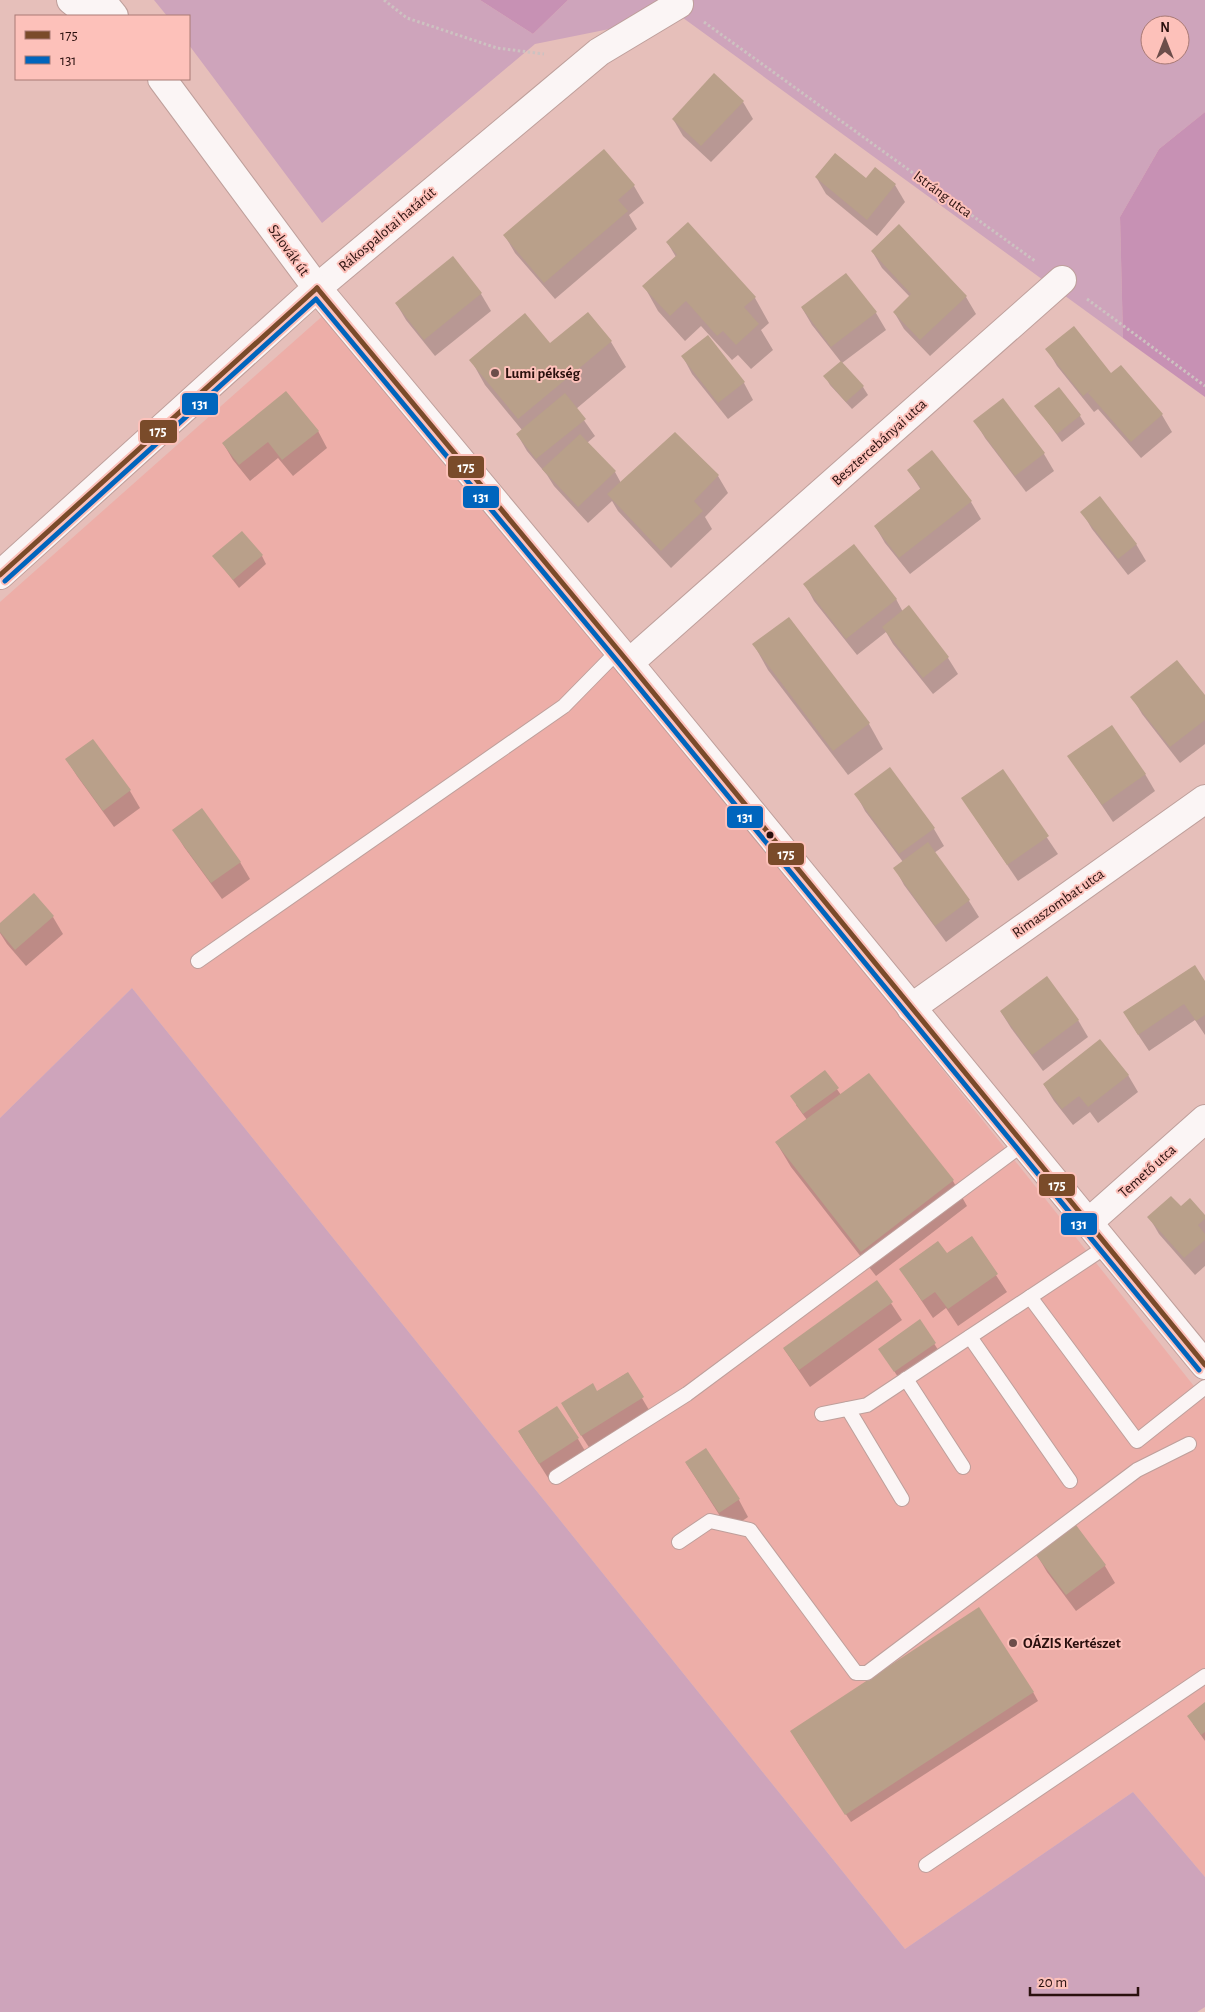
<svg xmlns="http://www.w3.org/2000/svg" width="1205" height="2012" font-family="'Alegreya Sans',sans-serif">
  <rect width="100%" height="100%" fill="#e6bfba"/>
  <polygon fill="#edaea8" points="335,305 1205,1400 1205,1877 1133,1792 905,1949 132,988 0,1118 0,602"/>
  <g fill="#cea4bb" fill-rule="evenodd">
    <path d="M 154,0 L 480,0 L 533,34 L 568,0 L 1205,0 L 1205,112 L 1159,149 L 1120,217 L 1123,338 L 679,15 L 535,44 L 322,223 L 189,45 L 189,16 L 167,16 ZM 1150,25 L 1180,25 L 1180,55 L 1150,55 Z"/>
    <polygon points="132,988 905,1949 1133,1792 1205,1877 1205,2007 1197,2012 0,2012 0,1118"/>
  </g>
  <g fill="#c791b4">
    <polygon points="480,0 568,0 533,34"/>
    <polygon points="1205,112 1205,397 1123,338 1120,217 1159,149"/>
  </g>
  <g fill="#0003">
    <polygon points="743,102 753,119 711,162 683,136 673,119"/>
    <polygon points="603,151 634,186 644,203 629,215 637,229 555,299 515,253 505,236"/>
    <polygon points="816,177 866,180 895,185 905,202 877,236 826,194"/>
    <polygon points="899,226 966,297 976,314 930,356 904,329 894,312 910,297 882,268 872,251"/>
    <polygon points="667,242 755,298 769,323 761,330 773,350 751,369 738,355 732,360 701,326 685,341 658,311 644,286 676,257"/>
    <polygon points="453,258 481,294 491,311 435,356 406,320 396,303"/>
    <polygon points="802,308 876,313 886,330 842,363 863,387 868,395 852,409 830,385 825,376 841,362 812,325"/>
    <polygon points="588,314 611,342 626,367 576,409 595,436 587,443 615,472 621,483 675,433 718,476 728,493 705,517 712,529 671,568 618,511 612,501 588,523 554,486 547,475 527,451 517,434 522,430 485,385 471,360 550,345"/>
    <polygon points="1047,349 1111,375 1162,415 1172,432 1141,458 1098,409 1094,412 1057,366"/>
    <polygon points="683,357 744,383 753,400 728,419 692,374"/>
    <polygon points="1003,400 1044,454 1054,471 1026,492 985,438 975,421"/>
    <polygon points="1036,406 1080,416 1085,424 1062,442"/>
    <polygon points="318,431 327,448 293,476 278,458 250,481 233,460 223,443"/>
    <polygon points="932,452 971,502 981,519 910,574 885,543 875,526 921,490 908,470"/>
    <polygon points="1082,512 1136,544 1146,561 1128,575 1092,529"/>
    <polygon points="214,556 262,556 266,564 239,588"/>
    <polygon points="805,584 896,599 903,612 948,658 958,674 933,694 893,644 886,632 857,655 814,601"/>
    <polygon points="789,618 869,724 883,749 848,775 768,670 754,645"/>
    <polygon points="1132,697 1205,697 1205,744 1180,763 1142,714"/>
    <polygon points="93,741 130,791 140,808 114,827 77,776 67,760"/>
    <polygon points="1069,757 1145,774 1155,791 1113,822"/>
    <polygon points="889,769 934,829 944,846 934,853 969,901 979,917 946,942 904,885 895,868 903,862 865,811 856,794"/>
    <polygon points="1002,771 1058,854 1018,881 962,798"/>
    <polygon points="174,830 240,862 250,879 222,899 184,847"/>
    <polygon points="53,917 63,934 26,966 7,944 0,933 0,924"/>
    <polygon points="1205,983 1205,1035 1195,1020 1149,1051 1135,1030"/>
    <polygon points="1001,1012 1078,1020 1088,1037 1043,1071 1011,1028"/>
    <polygon points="825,1072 841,1095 953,1181 967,1206 876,1276 791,1167 776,1142 807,1120 796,1105"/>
    <polygon points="1128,1075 1138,1092 1098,1123 1090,1112 1073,1125 1054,1101 1044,1085"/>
    <polygon points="1181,1208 1205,1217 1205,1266 1195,1275 1159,1234 1149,1217"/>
    <polygon points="971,1237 1007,1292 958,1326 946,1308 933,1318 901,1270 947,1255"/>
    <polygon points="877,1282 902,1320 810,1387 784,1349"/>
    <polygon points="920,1321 945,1361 905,1388 880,1349"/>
    <polygon points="627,1373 652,1415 592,1452 572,1421 597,1392"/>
    <polygon points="519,1432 578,1439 588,1456 550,1481"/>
    <polygon points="686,1463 739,1500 748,1517 729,1530"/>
    <polygon points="1076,1526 1105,1566 1115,1583 1076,1611 1047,1572 1037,1555"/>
    <polygon points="1033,1692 1038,1701 851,1822 796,1740"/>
    <polygon points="1205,1704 1205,1741 1193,1724"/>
  </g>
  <g fill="#b9a08a">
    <polygon points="714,73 744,101 701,146 672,119"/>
    <polygon points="604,149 635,185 618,200 628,211 544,283 503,235"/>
    <polygon points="835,153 866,178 875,167 896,184 867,220 815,177"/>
    <polygon points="688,222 756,297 744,307 759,324 736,345 723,331 717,336 686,301 670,316 642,286 677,255 666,242"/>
    <polygon points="899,224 967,296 920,340 893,312 911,294 871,251"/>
    <polygon points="453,256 482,293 424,340 395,303"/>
    <polygon points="846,273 877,312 831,347 801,307"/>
    <polygon points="588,312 612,341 518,419 469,360 525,313 550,343"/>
    <polygon points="1074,326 1111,373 1121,365 1163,414 1131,442 1088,393 1092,389 1083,396 1045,349"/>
    <polygon points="708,335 745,382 718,403 681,356"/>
    <polygon points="841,361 864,386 846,402 823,376"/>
    <polygon points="1059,387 1081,415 1057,434 1034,406"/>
    <polygon points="286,391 319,431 282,460 268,442 239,465 222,443"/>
    <polygon points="565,393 586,419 536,459 516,434"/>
    <polygon points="1003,398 1045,453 1015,476 973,421"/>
    <polygon points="675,432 719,475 694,501 703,511 661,551 607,494"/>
    <polygon points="580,434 616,471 578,507 542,469"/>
    <polygon points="932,450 972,501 899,558 874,526 921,488 907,470"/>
    <polygon points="1100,496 1137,544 1118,559 1080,512"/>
    <polygon points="242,531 263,555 233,580 212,556"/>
    <polygon points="854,544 897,599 846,639 803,584"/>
    <polygon points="909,605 949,657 923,678 882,627"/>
    <polygon points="789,617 870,723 833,751 752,644"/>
    <polygon points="1177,660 1205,695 1205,720 1170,747 1130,697"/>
    <polygon points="1112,725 1146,774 1102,805 1067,756"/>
    <polygon points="93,739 131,790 103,811 65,759"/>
    <polygon points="890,767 935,828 899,854 854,794"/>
    <polygon points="1003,769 1049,836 1007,865 961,798"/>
    <polygon points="202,808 241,862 211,883 172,830"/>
    <polygon points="928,842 970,900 935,926 893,868"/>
    <polygon points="34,893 54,916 15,950 0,932 0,923"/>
    <polygon points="1195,965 1205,981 1205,1015 1196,1021 1184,1004 1138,1035 1123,1012"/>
    <polygon points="1047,976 1079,1020 1032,1055 1000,1011"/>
    <polygon points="1100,1039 1129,1075 1088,1107 1079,1096 1062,1109 1043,1084"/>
    <polygon points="825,1070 839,1088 803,1114 790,1096"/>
    <polygon points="869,1073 954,1180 861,1252 775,1142"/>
    <polygon points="1171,1196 1181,1206 1190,1198 1205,1215 1205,1219 1198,1225 1205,1234 1205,1240 1184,1258 1147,1217"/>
    <polygon points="972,1236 998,1274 948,1309 935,1292 922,1301 899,1269 938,1241 947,1253"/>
    <polygon points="877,1280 893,1302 799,1370 783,1348"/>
    <polygon points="920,1319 936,1343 894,1372 878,1349"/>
    <polygon points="628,1372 644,1397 581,1436 561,1403 593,1383 597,1391"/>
    <polygon points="557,1406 579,1438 539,1464 518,1431"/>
    <polygon points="706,1448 740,1499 719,1513 685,1462"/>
    <polygon points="1076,1525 1106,1565 1066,1595 1036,1555"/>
    <polygon points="979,1607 1034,1692 845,1815 790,1731"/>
    <polygon points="1205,1702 1205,1732 1201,1735 1187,1716"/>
  </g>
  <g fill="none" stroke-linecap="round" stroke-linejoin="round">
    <defs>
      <g id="service">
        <polyline points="198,961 564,706 618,651"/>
        <polyline points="1030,1297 1137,1441 1205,1387"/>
        <polyline points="970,1337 1070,1481"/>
        <polyline points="906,1379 963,1467"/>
        <polyline points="848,1409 902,1499"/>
        <polyline points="822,1414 867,1405 1107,1246"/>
        <polyline points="556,1477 687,1394 1023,1144"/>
        <polyline points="679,1542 710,1521 750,1530 856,1673 867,1673 1137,1470 1189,1444"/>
        <polyline points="926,1865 1205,1676"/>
      </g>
      <g id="minor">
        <polyline points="317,288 599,52 679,4"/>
        <polyline points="629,663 1062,280"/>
        <polyline points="911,1008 1205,799"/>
        <polyline points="1089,1222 1205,1119"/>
      </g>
      <g id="tertiary">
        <polyline points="101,0 114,16"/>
        <polyline points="0,575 317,288 162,79"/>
      </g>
      <g id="secondary">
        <polyline points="71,0 91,16"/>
        <polyline points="317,288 629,663 1205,1365"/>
      </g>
    </defs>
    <use href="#service" stroke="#be9f9b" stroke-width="16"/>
    <use href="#minor" stroke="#be9f9b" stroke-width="30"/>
    <use href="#tertiary" stroke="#be9f9b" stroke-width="30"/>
    <use href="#secondary" stroke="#be9f9b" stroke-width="30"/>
    <g stroke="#cdc2c1" stroke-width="3" stroke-dasharray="2.5 2.5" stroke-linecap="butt">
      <polyline points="384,0 407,18 497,48 544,54"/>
      <polyline points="704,22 1035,261"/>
      <polyline points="1087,299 1205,386"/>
    </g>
    <use href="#service" stroke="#fbf5f5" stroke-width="14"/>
    <use href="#minor" stroke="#fbf5f5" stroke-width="28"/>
    <use href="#tertiary" stroke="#fbf5f5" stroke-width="28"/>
    <use href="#secondary" stroke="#fbf5f5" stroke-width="28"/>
    <defs>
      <g id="bus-1">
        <polyline points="317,288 629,663 1205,1365"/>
        <polyline points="0,575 317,288"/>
      </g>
      <polyline id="bus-2" points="5,581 316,299 623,668 1199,1370"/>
    </defs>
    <use href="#bus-1" stroke="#fdc1ba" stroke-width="9"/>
    <use href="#bus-2" stroke="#fdc1ba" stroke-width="9"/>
    <use href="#bus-1" stroke="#7a4b2a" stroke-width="5"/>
    <use href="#bus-2" stroke="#0065bd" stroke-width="5"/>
  </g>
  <g fill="#6c4d4a" stroke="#fdc1ba" stroke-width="2">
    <circle cx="495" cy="373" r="5"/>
    <circle cx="1013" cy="1643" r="5"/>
  </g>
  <circle fill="#2a100e" stroke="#fdc1ba" stroke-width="2" cx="770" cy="835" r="4.5"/>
  <g text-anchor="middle" stroke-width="4" stroke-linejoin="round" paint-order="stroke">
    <g font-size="15" fill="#2a100e" stroke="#fdc1ba">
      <text transform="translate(943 194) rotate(36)" y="5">Istráng utca</text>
      <text transform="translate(387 229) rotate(-40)" y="5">Rákospalotai határút</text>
      <text transform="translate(289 250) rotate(54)" y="5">Szlovák út</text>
      <text transform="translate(879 442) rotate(-42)" y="5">Besztercebányai utca</text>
      <text transform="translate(1058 903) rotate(-35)" y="5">Rimaszombat utca</text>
      <text transform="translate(1147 1171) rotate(-42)" y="5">Temető utca</text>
    </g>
    <g font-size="15" font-weight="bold" fill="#2a100e" stroke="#fdc1ba" text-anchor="start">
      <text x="505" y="378">Lumi pékség</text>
      <text x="1023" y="1648">OÁZIS Kertészet</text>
    </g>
  </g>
  <g stroke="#fdc1ba" stroke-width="2">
    <rect x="181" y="392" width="38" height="24" rx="5" fill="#0065bd"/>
    <rect x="139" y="419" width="39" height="25" rx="5" fill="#7a4b2a"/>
    <rect x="447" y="455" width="38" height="24" rx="5" fill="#7a4b2a"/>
    <rect x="462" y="485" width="38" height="24" rx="5" fill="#0065bd"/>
    <rect x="726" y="805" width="38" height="24" rx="5" fill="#0065bd"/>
    <rect x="767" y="842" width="38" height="24" rx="5" fill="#7a4b2a"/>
    <rect x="1038" y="1173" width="38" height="24" rx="5" fill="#7a4b2a"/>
    <rect x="1060" y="1212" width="38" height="24" rx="5" fill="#0065bd"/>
  </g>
  <g font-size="14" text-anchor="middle" font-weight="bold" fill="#fff">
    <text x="200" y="409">131</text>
    <text x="158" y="436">175</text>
    <text x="466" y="472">175</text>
    <text x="481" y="502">131</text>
    <text x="745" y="822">131</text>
    <text x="786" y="859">175</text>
    <text x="1057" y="1190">175</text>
    <text x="1079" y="1229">131</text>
  </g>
  <rect x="15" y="15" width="175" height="65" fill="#fdc1ba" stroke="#a97a75"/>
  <rect x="25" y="31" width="25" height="8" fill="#7a4b2a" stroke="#a97a75"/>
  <text x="60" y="40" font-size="15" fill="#2a100e">175</text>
  <rect x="25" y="56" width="25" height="8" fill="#0065bd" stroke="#a97a75"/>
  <text x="60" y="65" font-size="15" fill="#2a100e">131</text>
  <g transform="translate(1165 40)"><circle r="24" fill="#fdc1ba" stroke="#a97a75"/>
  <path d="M0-4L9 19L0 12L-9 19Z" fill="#6c4d4a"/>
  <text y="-8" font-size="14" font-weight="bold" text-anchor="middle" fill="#2a100e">N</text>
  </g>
  <path d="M1030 1987v8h108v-8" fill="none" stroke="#2a100e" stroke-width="2.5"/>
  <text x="1038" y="1987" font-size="15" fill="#2a100e" stroke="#fdc1ba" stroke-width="4" paint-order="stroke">20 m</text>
</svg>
